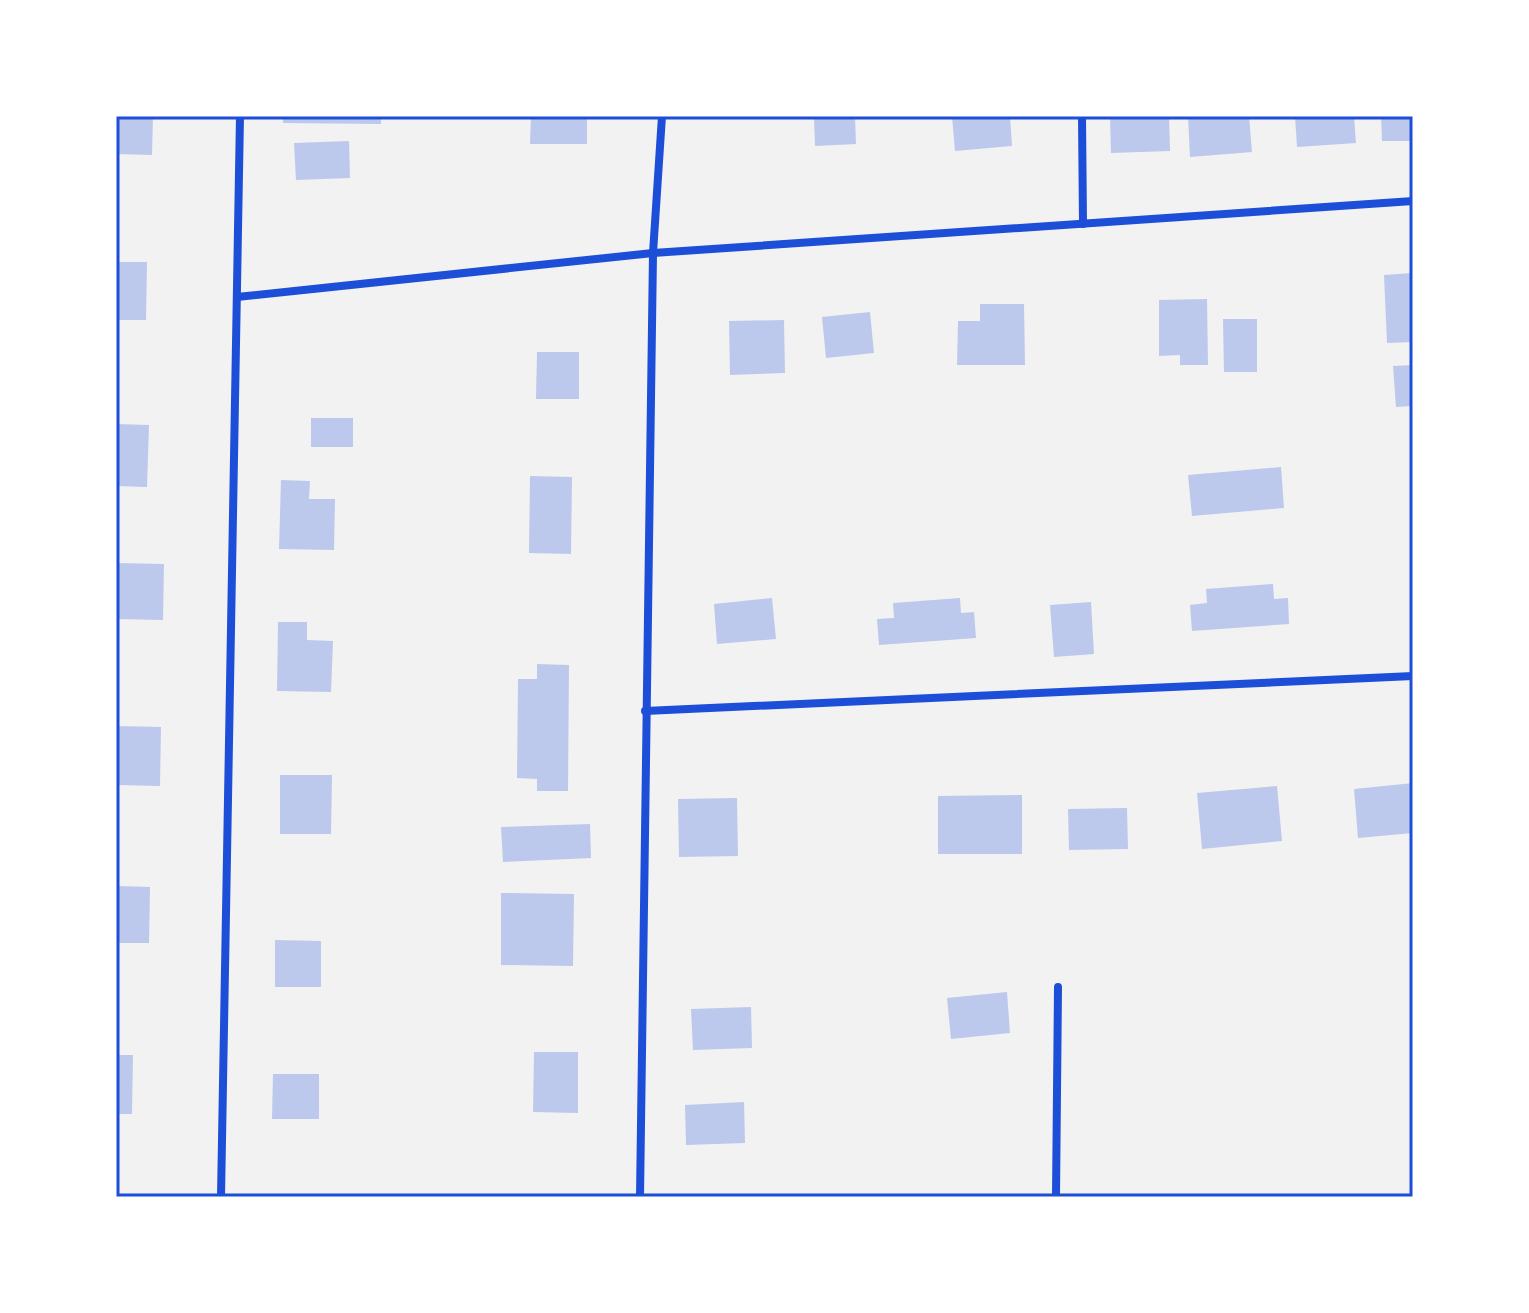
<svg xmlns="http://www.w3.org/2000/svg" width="1529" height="1313" font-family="Inter,sans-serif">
  <rect width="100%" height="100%" fill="#f2f2f2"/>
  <g fill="#bdc9ec">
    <polygon points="116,116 153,116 152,155 116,154"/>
    <polygon points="283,116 381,116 381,124 283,123"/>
    <polygon points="531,116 587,116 587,144 530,144"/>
    <polygon points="814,116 855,116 856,144 815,146"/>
    <polygon points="952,116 1010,116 1012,146 955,151"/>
    <polygon points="1110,116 1169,116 1170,151 1111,153"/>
    <polygon points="1188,116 1249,116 1252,152 1190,157"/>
    <polygon points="1295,116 1354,116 1356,143 1297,147"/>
    <polygon points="1381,116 1413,116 1413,141 1382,141"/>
    <polygon points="349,141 350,178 296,180 294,143"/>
    <polygon points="116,262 147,262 146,320 116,320"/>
    <polygon points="1413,273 1413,342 1387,343 1384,275"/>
    <polygon points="1207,299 1208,365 1180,365 1180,355 1159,356 1159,300"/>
    <polygon points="980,304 1024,304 1025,365 957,365 958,321 980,321"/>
    <polygon points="870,312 874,353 826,358 822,317"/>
    <polygon points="1223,319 1257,319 1257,372 1224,372"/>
    <polygon points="784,320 785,373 730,375 729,321"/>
    <polygon points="537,352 579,352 579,399 536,399"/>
    <polygon points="1413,365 1413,406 1396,407 1393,366"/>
    <rect x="311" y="418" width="42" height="29"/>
    <polygon points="116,424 149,425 147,487 116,486"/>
    <polygon points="1281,467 1284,508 1192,516 1188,475"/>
    <polygon points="530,476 572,477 571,554 529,553"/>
    <polygon points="281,480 310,481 309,499 335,499 334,550 279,549"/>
    <polygon points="116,563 164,564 163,620 116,619"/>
    <polygon points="1273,584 1274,599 1288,598 1289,624 1192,631 1190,605 1207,603 1206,589"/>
    <polygon points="772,598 776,639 717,644 714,604"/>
    <polygon points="960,598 961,613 974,612 976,638 879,645 877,619 894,618 893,603"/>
    <polygon points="1091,602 1094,654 1054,657 1050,605"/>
    <polygon points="278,622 307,622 307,640 333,641 331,692 277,691"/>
    <polygon points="537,664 569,665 568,791 537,791 537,779 517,778 518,679 537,679"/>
    <polygon points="116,726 161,727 160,786 116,785"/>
    <polygon points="280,775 332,775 331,834 280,834"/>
    <polygon points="1413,783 1413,833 1358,838 1354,789"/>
    <polygon points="1277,786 1282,841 1202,849 1197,793"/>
    <polygon points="1022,795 1022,854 938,854 938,796"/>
    <polygon points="737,798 738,856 679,857 678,799"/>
    <polygon points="1127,808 1128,849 1069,850 1068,809"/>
    <polygon points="590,824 591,858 503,862 501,827"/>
    <polygon points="116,886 150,887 149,943 116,943"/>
    <polygon points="501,893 574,894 573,966 501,965"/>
    <polygon points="275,940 321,941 321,987 275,987"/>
    <polygon points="1007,992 1010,1033 951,1039 947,998"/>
    <polygon points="751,1007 752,1048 693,1050 691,1009"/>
    <polygon points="534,1052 578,1052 578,1113 533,1112"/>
    <polygon points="116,1055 133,1055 132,1114 116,1114"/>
    <polygon points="273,1074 319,1074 319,1119 272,1119"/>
    <polygon points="744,1102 745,1143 686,1145 685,1105"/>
  </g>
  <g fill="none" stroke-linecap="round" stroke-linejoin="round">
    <g stroke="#1d4ed8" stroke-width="8">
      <polyline points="1082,116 1083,224"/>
      <polyline points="237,297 653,253 1413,201"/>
      <polyline points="645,711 1413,676"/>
      <polyline points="221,1197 240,116"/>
      <polyline points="640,1197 653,253 662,116"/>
      <polyline points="1056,1197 1058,987"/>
    </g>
  </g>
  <rect width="1529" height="1313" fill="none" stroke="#ffffff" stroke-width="236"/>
  <rect x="118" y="118" width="1293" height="1077" fill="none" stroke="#1d4ed8" stroke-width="3"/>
</svg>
